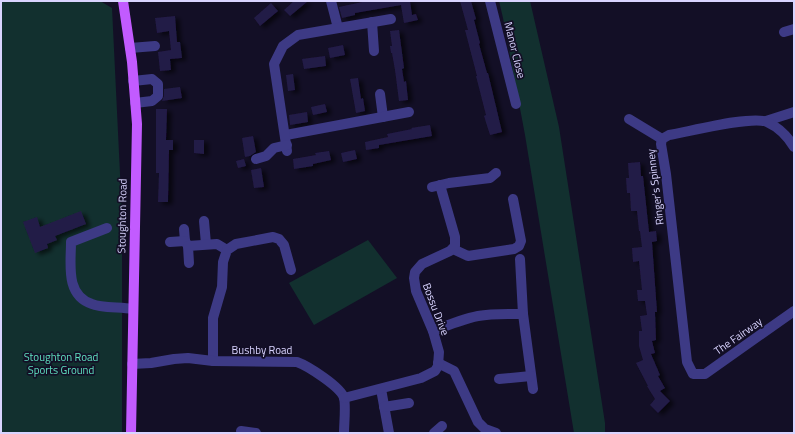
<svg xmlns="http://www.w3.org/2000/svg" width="795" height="434" font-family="'Titillium Web',sans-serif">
  <defs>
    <filter id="shadow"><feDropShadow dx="4.5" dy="2.5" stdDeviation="2" flood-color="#0009"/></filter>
  </defs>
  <rect width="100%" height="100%" fill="#130f26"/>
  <g fill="#12302f">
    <polygon points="1,1 100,1 112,8 122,215 122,433 1,433"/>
    <polygon points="499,1 530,1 559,127 605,423 605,433 574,433 525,135 503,18"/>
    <polygon points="368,240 397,278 314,325 289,283"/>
  </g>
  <g fill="#241b47" filter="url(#shadow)">
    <polygon points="294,1 308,1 290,16 284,10"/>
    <polygon points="367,1 410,1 412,15 416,14 418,20 404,23 401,5 355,13 355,15 342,18 339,7"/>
    <polygon points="460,1 471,1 476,19 474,20 480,43 479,44 487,73 488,73 502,132 490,135 484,116 486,115 476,76 477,76 465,30 468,30"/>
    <polygon points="271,3 278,11 260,26 254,18"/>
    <polygon points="175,16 177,42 180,42 182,58 170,59 171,70 160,71 158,52 171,50 169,31 157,33 155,18"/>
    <polygon points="399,30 404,68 402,69 404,82 406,81 408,100 399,101 395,70 392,53 391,53 390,46 392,46 390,31"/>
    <polygon points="343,45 345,55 330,58 328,48"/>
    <polygon points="325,56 326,66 304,69 302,59"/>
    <polygon points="293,74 295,90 288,91 286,75"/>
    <polygon points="358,78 361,99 363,98 365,111 356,113 350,79"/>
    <polygon points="180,87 182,98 162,101 164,96 164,89"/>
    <polygon points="325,104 327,112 313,115 311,107"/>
    <polygon points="156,109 167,109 166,140 173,140 173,150 169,150 168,202 158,202 159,173 156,173"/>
    <polygon points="307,112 308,122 290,125 289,115"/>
    <polygon points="430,125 432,136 379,145 379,148 366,150 365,142 388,137 387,134 412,129 411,128"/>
    <polygon points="253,136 256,152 250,156 245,157 242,138"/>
    <polygon points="194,140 204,140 204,154 194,153"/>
    <polygon points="355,150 357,159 343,162 341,153"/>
    <polygon points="329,151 331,160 313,164 313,166 294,169 293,159 316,155 315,153"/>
    <polygon points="244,159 246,166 238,168 236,161"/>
    <polygon points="640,162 641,176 643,176 649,232 656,231 657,241 652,242 657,312 655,312 656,340 652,341 655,353 651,354 660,375 658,376 665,388 660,391 670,401 658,413 650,405 655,399 647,386 648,386 636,363 643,360 639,346 639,331 642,331 640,316 647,315 645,301 638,301 637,290 642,290 639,261 633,262 632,248 642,247 640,231 639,231 637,211 631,211 630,193 627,193 626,178 629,178 628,163"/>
    <polygon points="261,168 264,187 254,188 251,170"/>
    <polygon points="81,211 86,224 55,236 57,240 47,244 48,248 35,253 23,222 37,217 40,227"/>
  </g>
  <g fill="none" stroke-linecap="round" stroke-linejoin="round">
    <g stroke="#3d3a85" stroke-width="10">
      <polyline points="331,1 338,28"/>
      <polyline points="490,1 516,104"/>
      <polyline points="372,22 374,51"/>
      <polyline points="784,32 794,29"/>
      <polyline points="130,48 155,46"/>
      <polyline points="133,81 152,79 158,84 158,96 152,101 135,103"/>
      <polyline points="380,94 383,117"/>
      <polyline points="629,119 662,139"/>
      <polyline points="766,121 794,112"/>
      <polyline points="286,135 409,112"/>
      <path d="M 794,147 C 788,137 778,127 767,122 C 752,115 688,132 669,135 L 662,139 L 661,144 L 666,174 L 687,362 L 693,374 L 705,374 L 794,311"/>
      <polyline points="287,151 274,64 283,46 298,35 391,19"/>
      <polyline points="256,159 266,156 274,148 287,145"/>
      <polyline points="432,187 449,183 490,178 496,173"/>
      <polyline points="204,221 206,244"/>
      <path d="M 107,228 L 71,242 C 71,264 65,295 92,304 C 100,308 122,307 132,309"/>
      <polyline points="184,229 185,241"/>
      <polyline points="170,242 185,241 188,246"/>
      <polyline points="453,249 468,256 514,249 519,246 521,241 513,199"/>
      <polyline points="520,259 523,314 533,389"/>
      <polyline points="189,263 188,246 217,244 227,250"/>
      <path d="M 433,331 C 448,325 463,319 478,316 C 493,313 508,314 523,314"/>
      <polyline points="213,361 213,318 222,287 223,262 227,250 236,244 273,237 279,239 284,245 291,270"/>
      <polyline points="438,363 454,371 478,422 485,429 496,433"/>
      <path d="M 132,364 L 151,363 L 174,359 L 188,358 L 213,361 L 297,362 C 308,366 341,387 344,398 C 346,406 344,424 344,433"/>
      <polyline points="499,379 531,376"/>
      <polyline points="381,389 389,433"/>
      <polyline points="344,398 421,378 435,371 438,366 439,352 433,331 416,291 414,278 415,272 422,264 450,251 455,246 455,237 440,185"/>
      <polyline points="384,407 409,403"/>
      <polyline points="241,431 256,433"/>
      <polyline points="434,433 442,426"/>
    </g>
    <polyline stroke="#c25bff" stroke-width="10" points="123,1 132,62 137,124 131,433"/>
  </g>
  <g text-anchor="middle" stroke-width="3.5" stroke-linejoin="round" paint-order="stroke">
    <g font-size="11" fill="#d9d4ff" stroke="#130f26">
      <text transform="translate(515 50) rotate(76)" y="4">Manor Close</text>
      <text transform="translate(655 187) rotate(-97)" y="4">Ringer's Spinney</text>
      <text transform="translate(122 216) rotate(-89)" y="4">Stoughton Road</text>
      <text transform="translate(436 309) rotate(69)" y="4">Bossu Drive</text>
      <text transform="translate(738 336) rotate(-35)" y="4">The Fairway</text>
      <text x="262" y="354">Bushby Road</text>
    </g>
    <g font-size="11" fill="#5fe0c0" stroke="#130f26">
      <text x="61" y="361">Stoughton Road<tspan x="61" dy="13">Sports Ground</tspan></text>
    </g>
  </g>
  <rect width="795" height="434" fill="none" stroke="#d9d4ff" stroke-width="4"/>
</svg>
